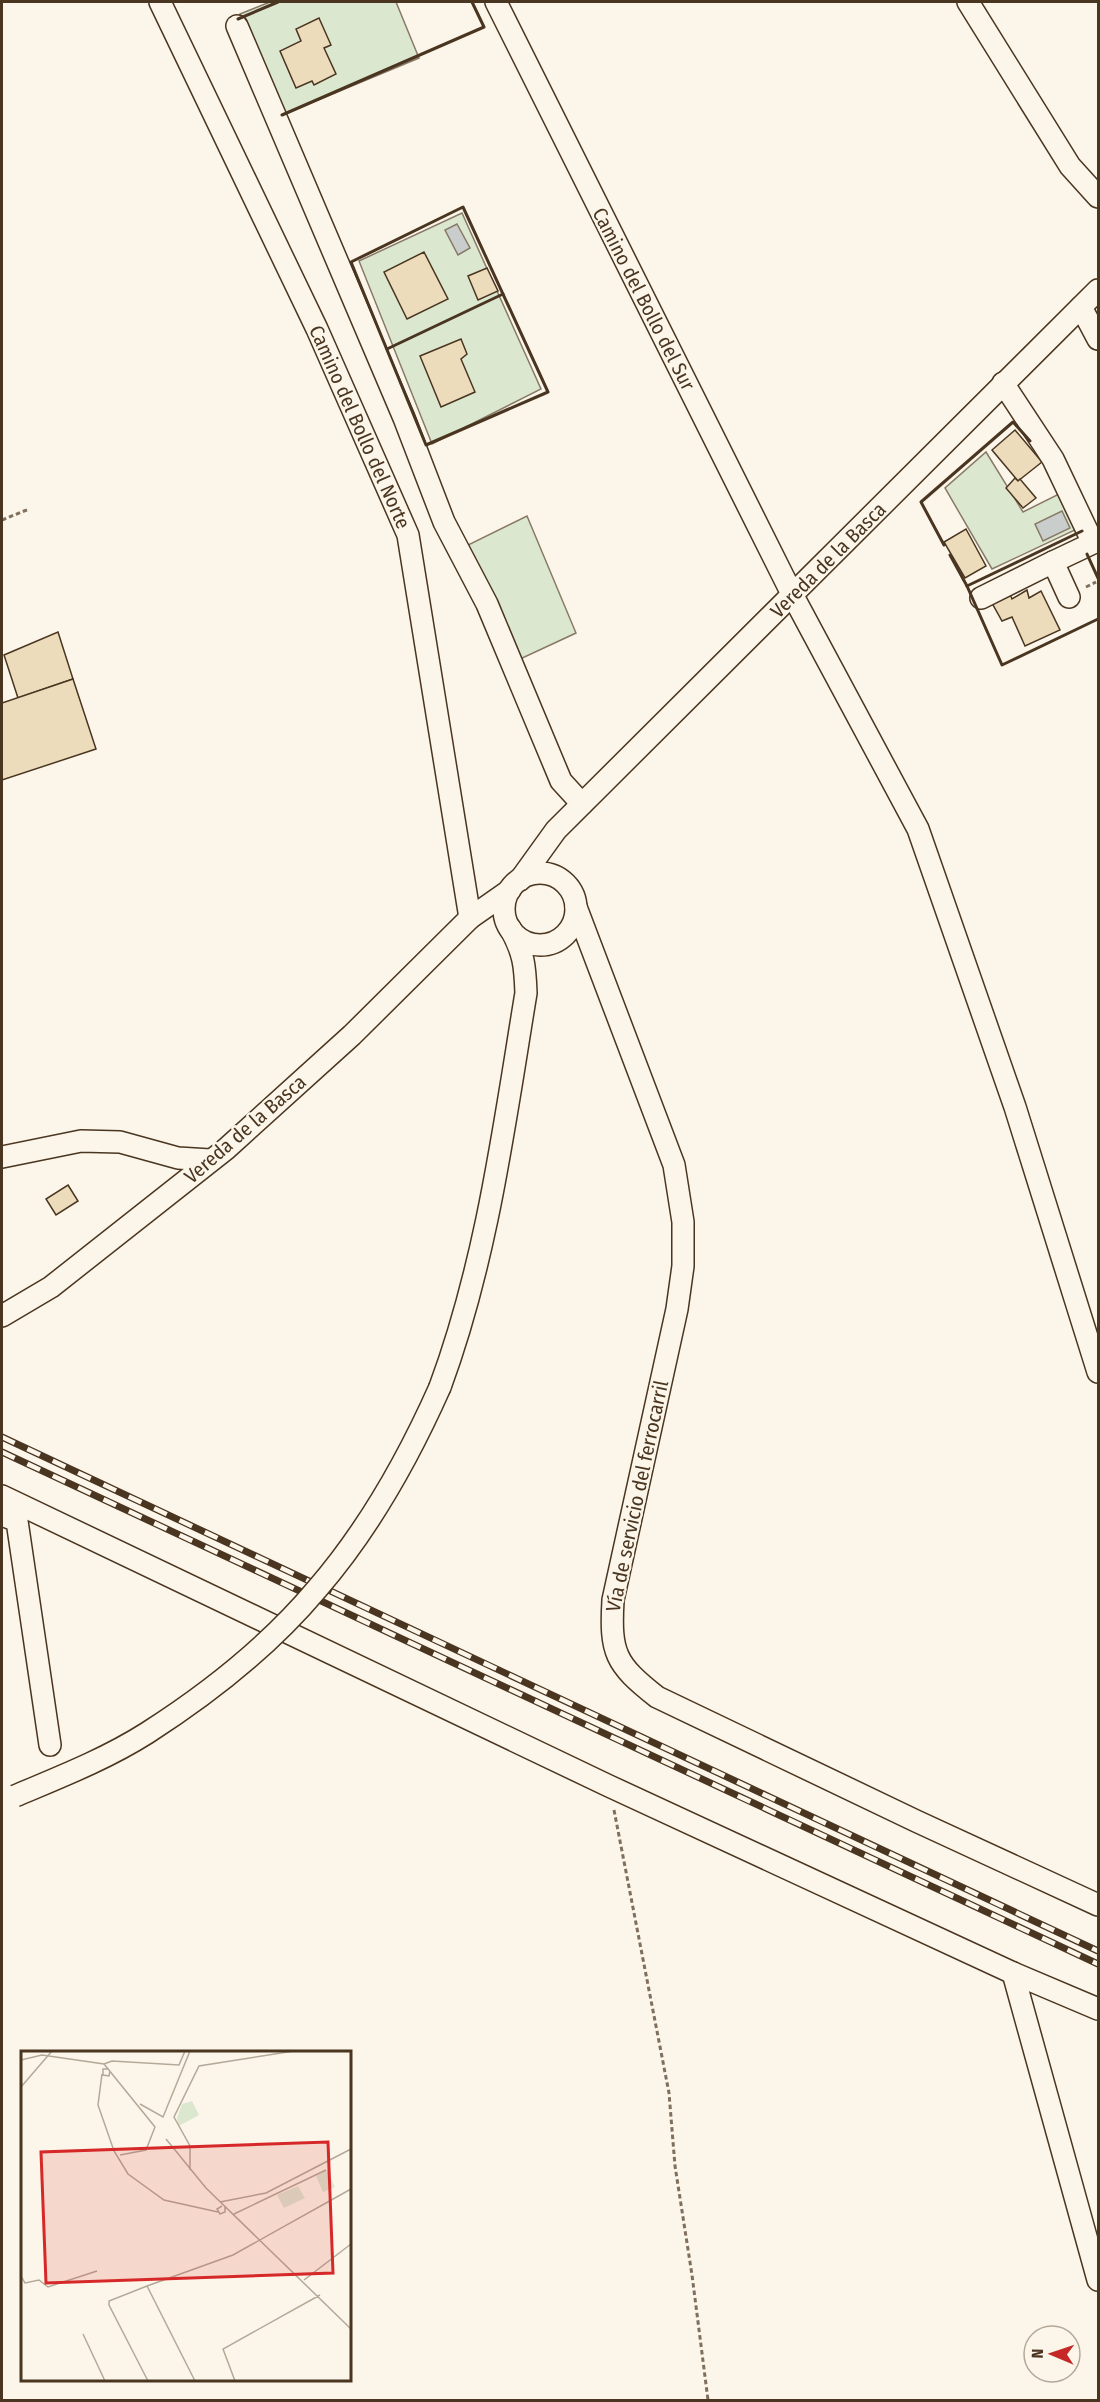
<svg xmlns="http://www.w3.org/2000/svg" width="1100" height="2402" font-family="'Fira Sans Condensed',sans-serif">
  <rect width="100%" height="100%" fill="#fbf6e9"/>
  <g fill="#dce7d0" stroke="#887966" stroke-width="1.5">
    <polygon points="270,2 396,2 419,58 282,115 240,14"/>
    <polygon points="462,213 541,389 432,444 359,261"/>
    <polygon points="986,452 1023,512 1059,494 1075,530 992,569 945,488"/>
    <polygon points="527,516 576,633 518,660 466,546"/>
  </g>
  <g fill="#c9cecd" stroke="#887966" stroke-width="1.5">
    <polygon points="457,224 470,248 458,255 445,230"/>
    <polygon points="1062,511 1070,528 1043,541 1035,524"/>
  </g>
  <g fill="#ecdcbc" stroke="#4a3520" stroke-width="1.5">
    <polygon points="319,18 331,45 324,48 336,74 314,85 312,81 296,88 280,51 301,41 296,29"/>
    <polygon points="424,252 448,299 407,319 384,272"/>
    <polygon points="487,268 498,291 478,300 468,276"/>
    <polygon points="461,339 467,354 461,359 475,392 441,407 420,356"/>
    <polygon points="1015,430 1042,462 1018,481 992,450"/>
    <polygon points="1015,478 1018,481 1020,479 1036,498 1023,508 1006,488"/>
    <polygon points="966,529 986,566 965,578 944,542"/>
    <polygon points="1027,590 1029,598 1041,591 1060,630 1025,646 1012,617 1002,621 992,603 1010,594 1012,599"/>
    <polygon points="58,632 73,679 18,698 4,655"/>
    <polygon points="73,679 96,749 2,780 2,703"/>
    <polygon points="68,1185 78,1201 56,1215 46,1199"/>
  </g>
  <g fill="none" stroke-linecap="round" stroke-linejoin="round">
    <defs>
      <g id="minor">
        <polyline points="160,2 317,329 408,535 470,918"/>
        <polyline points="496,2 793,596 918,829 1015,1107 1098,1372"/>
        <polyline points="968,2 1070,166 1098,197"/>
        <polyline points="237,26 404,418 444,522 487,604 561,781 582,804"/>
        <polyline points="1081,307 1098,339"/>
        <polyline points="1003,383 1053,459 1093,543 1053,562 1069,597"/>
        <polyline points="981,598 1053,562"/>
        <circle cx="540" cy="909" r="36"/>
        <polyline points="520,880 556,830 1098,290"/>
        <path d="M 576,907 L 674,1165 L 683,1222 L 683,1266 L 677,1309 L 613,1600 C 610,1653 615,1664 657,1697 L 916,1821 L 1098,1905"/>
        <polyline points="2,1157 81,1141 120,1142 178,1158 210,1160"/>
        <polyline points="2,1316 51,1287 226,1149 352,1035 470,918 510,890"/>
        <path d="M 440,1387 C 487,1260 504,1126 526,993 C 525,966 524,953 510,928"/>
        <polyline points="2,1496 609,1786 1013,1973 1098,2009"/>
        <polyline points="2,1515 17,1521 50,1745"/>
        <polyline points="1013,1973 1098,2280"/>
      </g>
    </defs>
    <use href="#minor" stroke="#4a3520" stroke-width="24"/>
    <g stroke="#7f6f5c" stroke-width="3" stroke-dasharray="4.5 3" stroke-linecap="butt">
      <polyline points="2,520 29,509"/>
      <polyline points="1086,587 1096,582"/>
      <polyline points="614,1810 669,2093 675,2166 692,2275 708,2400"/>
    </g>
    <use href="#minor" stroke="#fbf6e9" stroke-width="21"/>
    <defs>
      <g id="rail">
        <polyline points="2,1437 1098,1951"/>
        <polyline points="2,1452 1098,1964"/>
      </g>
    </defs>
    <use href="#rail" stroke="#4a3520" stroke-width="7"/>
    <use href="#rail" stroke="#fbf6e9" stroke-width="4.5" stroke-dasharray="14" stroke-linecap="butt"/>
    <defs>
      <path id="minor-bridge" d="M 15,1796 C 60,1777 106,1759 147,1733 C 208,1694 270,1645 317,1589 C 369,1529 408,1459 440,1387"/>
    </defs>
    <use href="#minor-bridge" stroke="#4a3520" stroke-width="24" stroke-linecap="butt"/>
    <use href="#minor-bridge" stroke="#fbf6e9" stroke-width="21"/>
    <g stroke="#4a3520" stroke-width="3">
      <polyline points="238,19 278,2"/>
      <polyline points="282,115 484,27 472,2"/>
      <polygon points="463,207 548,392 426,445 351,262"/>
      <polyline points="387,349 503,294"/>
      <polyline points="944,545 921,502 1013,422 1030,441"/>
      <polyline points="1087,554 1098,578"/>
      <polyline points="950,555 967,586 1002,665 1098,619"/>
      <polyline points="967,586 1082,531"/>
    </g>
  </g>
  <g text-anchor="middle" stroke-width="4.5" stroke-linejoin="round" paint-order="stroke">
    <g font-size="20" fill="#4a3520" stroke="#fbf6e9">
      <text transform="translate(644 299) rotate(63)" y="7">Camino del Bollo del Sur</text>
      <text transform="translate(360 427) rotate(66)" y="7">Camino del Bollo del Norte</text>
      <text transform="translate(828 560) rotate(-45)" y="7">Vereda de la Basca</text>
      <text transform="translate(245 1129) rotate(-41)" y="7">Vereda de la Basca</text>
      <text transform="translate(637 1496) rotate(-78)" y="7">Vía de servicio del ferrocarril</text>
    </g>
  </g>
  <g transform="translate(21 2051)">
    <rect width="330" height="330" fill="#fbf6e9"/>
    <path d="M 171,50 L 178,64 L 158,75 L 156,67 L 161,53 ZM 306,119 L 314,136 L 302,141 L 295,125 ZM 277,135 L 284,147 L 263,157 L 256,144 Z" fill="#dce7d0"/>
    <path fill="none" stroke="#b4a999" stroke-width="1.5" d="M 0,9 L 21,4 L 83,13 L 134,76 L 125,99 L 99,104M 83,13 L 91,10 L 158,14 L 164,0M 88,18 L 82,18 L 82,24 L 88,25 L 89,20M 81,23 L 77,54 L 93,100 L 107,123 L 143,149 L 197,161M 0,36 L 31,0M 119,53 L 142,66 L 169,0M 145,88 L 185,137 L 330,278M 169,119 L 169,95 L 153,66 L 178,15 L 273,0M 199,151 L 245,142 L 330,98M 201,155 L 196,158 L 199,163 L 204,161 L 204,156M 213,163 L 305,119M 0,225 L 4,232 L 18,229 L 27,236 L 76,220M 283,229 L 330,193M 126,235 L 212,204 L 330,138M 62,283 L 84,330M 127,330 L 88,254 L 88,250 L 126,235 L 174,330M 214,330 L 202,298 L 299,244"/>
    <path fill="#d62828" fill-opacity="0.15" stroke="#d62828" stroke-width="3" d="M 307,91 L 312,222 L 25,232 L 20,101 Z"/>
    <rect width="330" height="330" fill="none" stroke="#4a3520" stroke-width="3"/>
  </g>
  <rect width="1100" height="2402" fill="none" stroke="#4a3520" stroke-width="6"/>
  <g transform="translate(1052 2354) rotate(272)"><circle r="28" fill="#fbf6e9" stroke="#b4a999" stroke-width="1.5"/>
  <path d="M0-4.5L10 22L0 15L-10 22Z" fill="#c62828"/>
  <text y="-9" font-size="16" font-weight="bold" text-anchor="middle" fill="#4a3520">N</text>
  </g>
</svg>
